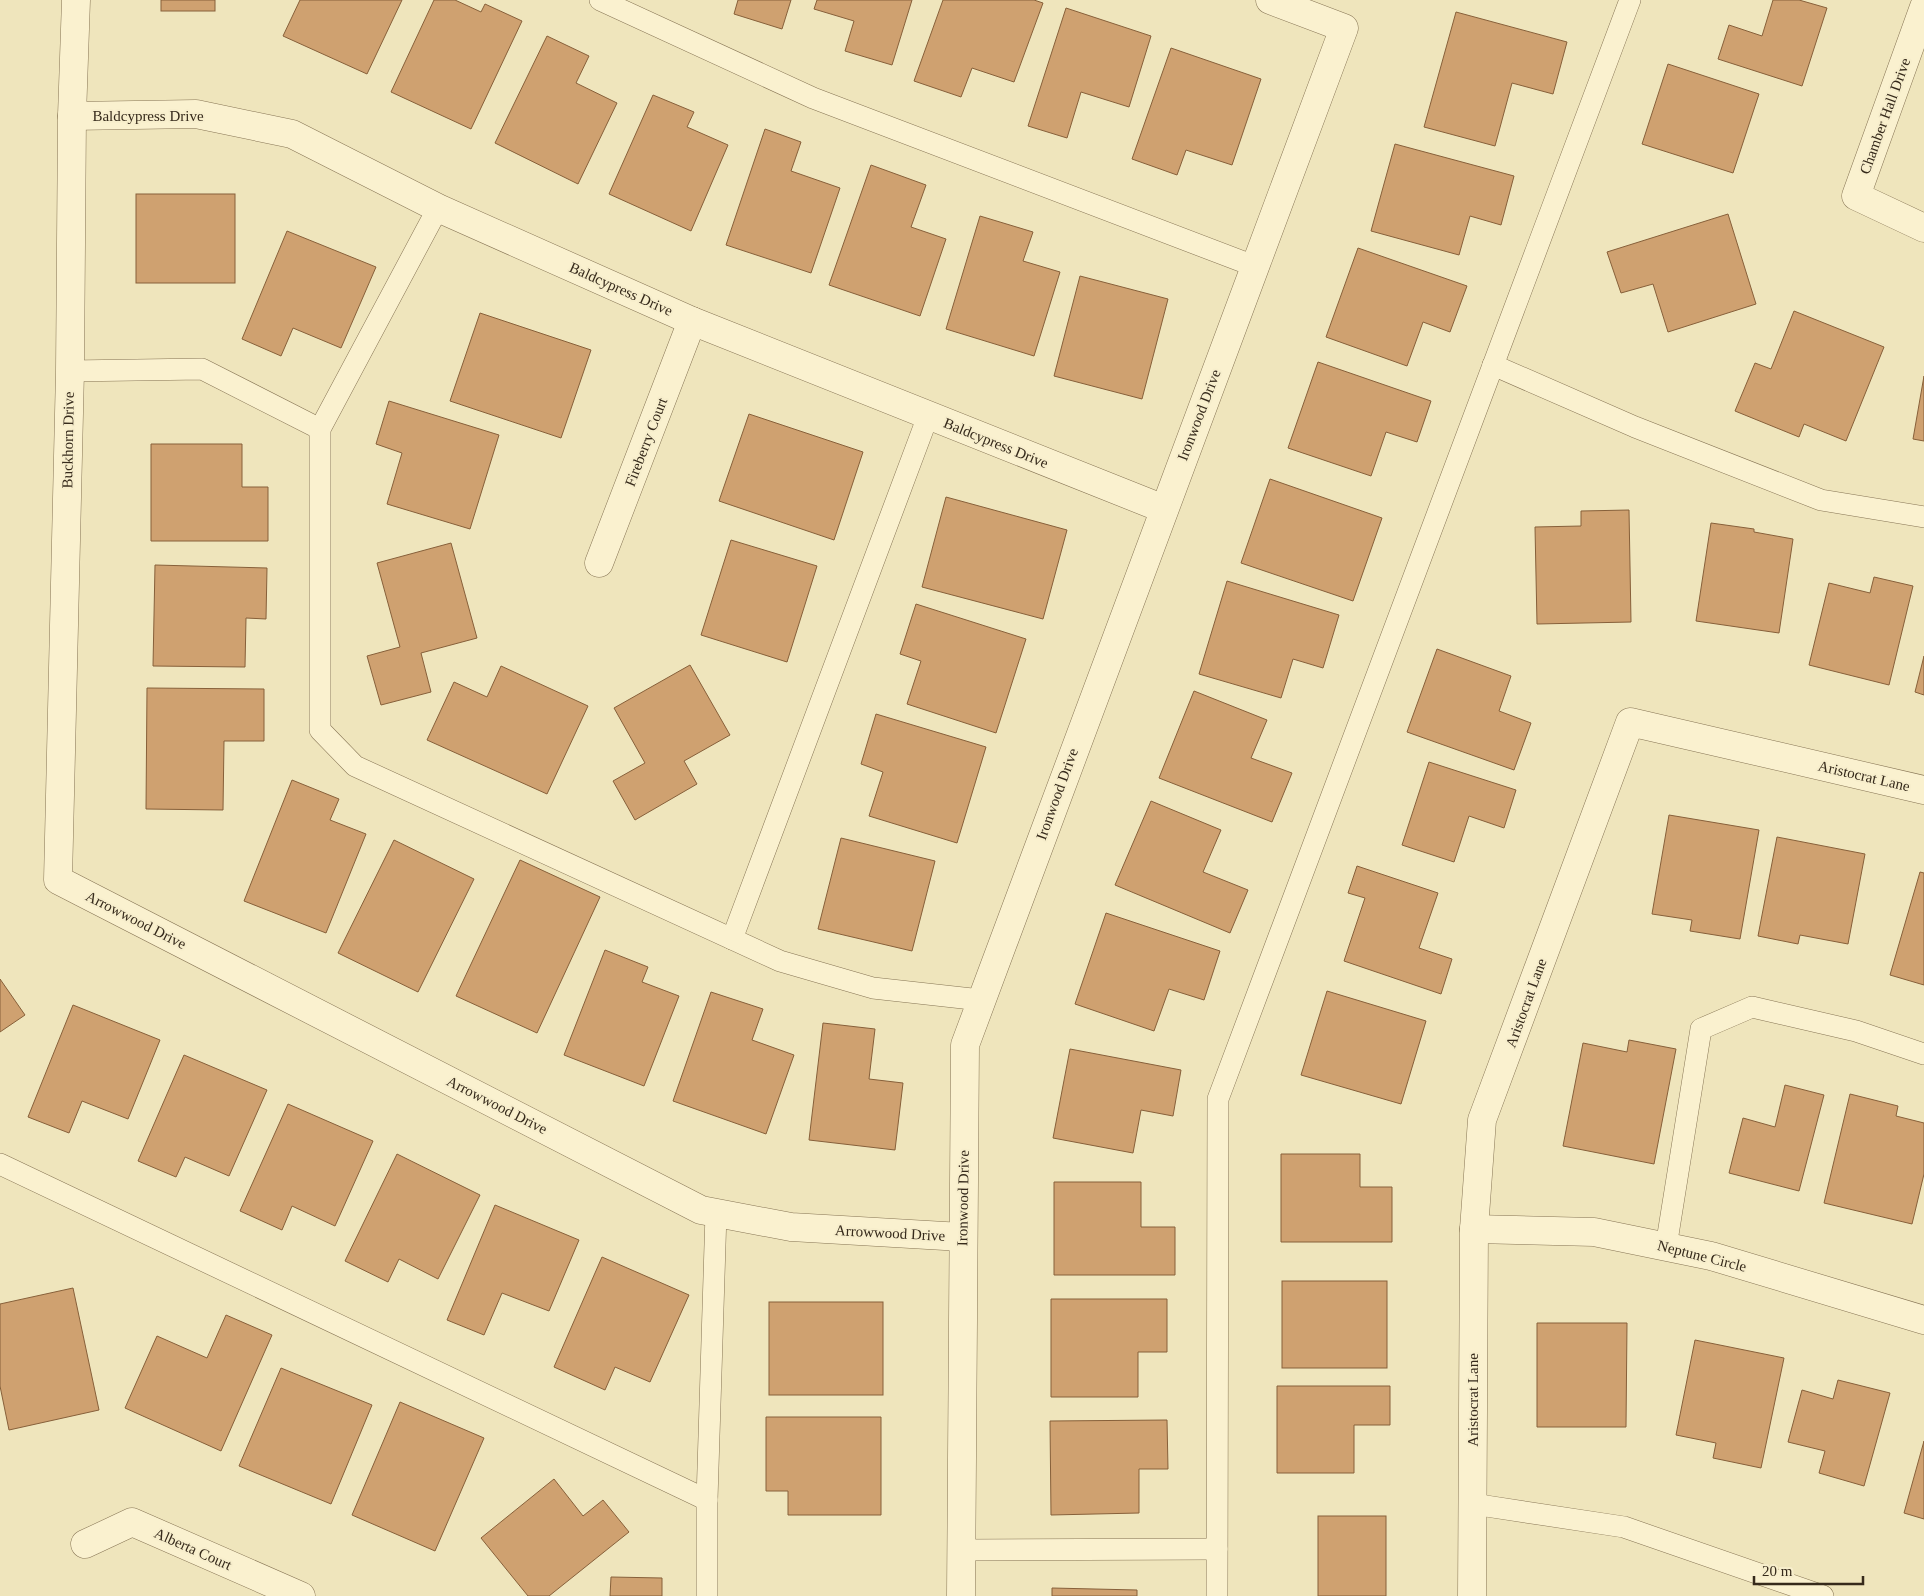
<svg xmlns="http://www.w3.org/2000/svg" width="1924" height="1596" font-family="'Times New Roman',serif">
  <rect width="100%" height="100%" fill="#efe5bc"/>
  <g fill="#cfa170" stroke="#87603a">
    <rect x="161" y="0" width="54" height="11"/>
    <polygon points="300,0 402,0 367,74 283,36"/>
    <polygon points="434,0 455,0 481,12 485,4 522,21 471,129 391,92"/>
    <polygon points="738,0 791,0 782,29 734,14"/>
    <polygon points="817,0 912,0 892,65 845,51 854,21 814,9"/>
    <polygon points="943,0 1034,0 1043,3 1014,82 972,68 961,97 914,81"/>
    <polygon points="1773,0 1799,0 1827,8 1802,86 1718,59 1729,25 1762,36"/>
    <polygon points="1066,8 1151,36 1129,107 1081,92 1067,138 1028,126"/>
    <polygon points="1456,12 1567,42 1553,94 1512,83 1495,146 1424,127"/>
    <polygon points="547,36 589,56 576,83 617,103 578,184 495,143"/>
    <polygon points="1171,48 1261,79 1232,165 1186,150 1177,175 1132,159"/>
    <polygon points="1668,64 1759,94 1733,173 1642,144"/>
    <polygon points="653,95 694,112 687,127 728,145 691,231 609,194"/>
    <polygon points="765,129 801,142 791,171 840,188 811,273 726,245"/>
    <polygon points="1395,144 1514,176 1501,225 1470,216 1459,255 1371,231"/>
    <polygon points="871,165 926,185 911,227 946,239 920,316 829,285"/>
    <rect x="136" y="194" width="99" height="89"/>
    <polygon points="1728,214 1756,304 1668,332 1653,284 1621,293 1607,252"/>
    <polygon points="980,216 1033,232 1023,261 1060,272 1034,356 946,329"/>
    <polygon points="287,231 376,267 341,348 293,328 281,356 242,339"/>
    <polygon points="1358,248 1467,286 1450,332 1423,322 1407,366 1326,337"/>
    <polygon points="1080,276 1168,299 1142,399 1054,376"/>
    <polygon points="1794,311 1884,347 1846,441 1804,424 1799,437 1735,411 1755,363 1771,369"/>
    <polygon points="480,313 591,350 561,438 450,401"/>
    <polygon points="1318,362 1431,401 1417,442 1386,432 1371,476 1288,448"/>
    <polygon points="1924,376 1924,441 1913,439"/>
    <polygon points="389,401 499,435 470,529 387,504 402,453 376,444"/>
    <polygon points="749,414 863,452 834,540 719,501"/>
    <polygon points="151,444 242,444 242,487 268,487 268,541 151,541"/>
    <polygon points="1270,479 1382,518 1353,601 1241,563"/>
    <polygon points="946,497 1067,530 1043,619 922,587"/>
    <polygon points="1629,510 1631,622 1537,624 1535,527 1581,526 1581,511"/>
    <polygon points="1711,523 1754,529 1754,532 1793,539 1779,633 1696,621"/>
    <polygon points="731,540 817,566 787,662 701,635"/>
    <polygon points="451,543 477,638 421,653 431,692 381,705 367,656 400,647 377,563"/>
    <polygon points="155,565 267,568 266,619 246,618 245,667 153,666"/>
    <polygon points="1874,577 1913,586 1889,685 1809,665 1829,583 1870,593"/>
    <polygon points="1227,581 1339,615 1323,668 1293,659 1281,698 1199,674"/>
    <polygon points="916,604 1026,639 996,733 907,704 921,661 900,654"/>
    <polygon points="1437,649 1511,676 1499,711 1531,723 1514,770 1407,732"/>
    <polygon points="1924,656 1924,695 1915,692"/>
    <polygon points="690,665 730,735 684,761 697,784 635,820 613,781 645,763 614,708"/>
    <polygon points="501,666 588,706 547,794 427,740 454,682 487,697"/>
    <polygon points="147,688 264,689 264,741 224,741 223,810 146,809"/>
    <polygon points="1194,691 1267,720 1251,758 1292,773 1272,822 1159,778"/>
    <polygon points="876,714 986,747 957,843 869,816 883,772 861,764"/>
    <polygon points="1429,762 1516,790 1504,828 1469,816 1454,862 1402,845"/>
    <polygon points="292,780 339,799 330,820 366,834 326,933 244,901"/>
    <polygon points="1151,801 1221,830 1203,872 1248,890 1230,933 1115,885"/>
    <polygon points="1669,815 1759,830 1740,939 1690,931 1692,920 1652,914"/>
    <polygon points="1777,837 1865,854 1848,944 1800,935 1798,944 1758,936"/>
    <polygon points="841,838 935,861 912,951 818,929"/>
    <polygon points="394,840 474,879 418,992 338,953"/>
    <polygon points="520,860 600,897 537,1033 456,996"/>
    <polygon points="1357,866 1438,893 1419,948 1452,959 1441,994 1344,961 1365,898 1348,893"/>
    <polygon points="1920,872 1924,873 1924,985 1890,975"/>
    <polygon points="1106,913 1220,951 1204,1000 1169,989 1154,1031 1075,1004"/>
    <polygon points="605,950 648,967 642,982 679,996 644,1086 564,1055"/>
    <polygon points="0,979 25,1015 0,1032"/>
    <polygon points="1327,991 1426,1021 1401,1104 1301,1075"/>
    <polygon points="711,992 763,1009 752,1040 794,1055 766,1134 673,1101"/>
    <polygon points="73,1005 160,1040 128,1119 82,1101 69,1133 28,1117"/>
    <polygon points="823,1023 875,1029 869,1079 903,1083 895,1150 809,1140"/>
    <polygon points="1629,1040 1676,1049 1654,1164 1563,1146 1583,1043 1627,1052"/>
    <polygon points="1070,1049 1181,1070 1173,1116 1141,1110 1133,1153 1053,1138"/>
    <polygon points="184,1055 267,1090 229,1176 185,1157 176,1177 138,1161"/>
    <polygon points="1785,1085 1824,1095 1799,1191 1729,1173 1743,1118 1775,1127"/>
    <polygon points="1850,1094 1898,1106 1896,1116 1924,1123 1924,1174 1912,1224 1824,1203"/>
    <polygon points="288,1104 373,1141 335,1226 292,1206 282,1230 240,1211"/>
    <polygon points="397,1154 480,1195 438,1279 399,1259 388,1282 345,1261"/>
    <polygon points="1281,1154 1360,1154 1360,1187 1392,1187 1392,1242 1281,1242"/>
    <polygon points="1054,1182 1141,1182 1141,1227 1175,1227 1175,1275 1054,1275"/>
    <polygon points="495,1205 579,1240 549,1311 502,1293 484,1335 447,1320"/>
    <polygon points="602,1257 689,1295 650,1382 615,1367 605,1390 554,1367"/>
    <rect x="1282" y="1281" width="105" height="87"/>
    <polygon points="73,1288 99,1410 9,1430 0,1386 0,1304"/>
    <polygon points="1051,1299 1167,1299 1167,1352 1138,1352 1138,1397 1051,1397"/>
    <rect x="769" y="1302" width="114" height="93"/>
    <polygon points="226,1315 272,1335 221,1451 125,1408 157,1336 207,1358"/>
    <polygon points="1537,1323 1627,1323 1626,1427 1537,1427"/>
    <polygon points="1695,1340 1784,1358 1761,1468 1713,1458 1716,1443 1676,1435"/>
    <polygon points="281,1368 372,1405 331,1504 239,1466"/>
    <polygon points="1838,1380 1890,1393 1864,1486 1819,1473 1825,1451 1788,1442 1802,1390 1833,1399"/>
    <polygon points="1277,1386 1390,1386 1390,1425 1354,1425 1354,1473 1277,1473"/>
    <polygon points="400,1402 484,1438 435,1551 352,1515"/>
    <polygon points="766,1417 881,1417 881,1515 788,1515 788,1491 766,1491"/>
    <polygon points="1167,1420 1168,1469 1139,1469 1139,1513 1051,1515 1050,1421"/>
    <polygon points="1924,1441 1924,1519 1904,1513"/>
    <polygon points="554,1479 583,1516 603,1500 629,1532 549,1596 528,1596 481,1538"/>
    <rect x="1318" y="1516" width="68" height="80"/>
    <polygon points="611,1577 662,1578 662,1596 610,1596"/>
    <polygon points="1052,1588 1137,1590 1137,1596 1052,1596"/>
  </g>
  <g fill="none" stroke-linecap="round" stroke-linejoin="round">
    <defs>
      <g id="lane">
        <polyline points="600,0 813,98 1254,266"/>
        <polyline points="438,208 320,429 320,730 355,766 780,961 873,988 981,1000"/>
        <polyline points="1493,365 1635,427 1821,500 1924,517"/>
        <polyline points="70,371 202,369 320,429"/>
        <polyline points="732,939 928,416"/>
        <polyline points="0,1164 707,1500"/>
        <polyline points="1666,1247 1701,1029 1752,1007 1856,1031 1924,1054"/>
        <polyline points="1473,1504 1624,1527 1823,1596"/>
        <polyline points="961,1550 1217,1549"/>
        <polyline points="707,1596 707,1500 716,1213"/>
        <polyline points="1217,1596 1218,1099 1630,0"/>
      </g>
      <g id="street">
        <polyline points="76,0 72,116 70,371 58,880 701,1210 791,1227 962,1237"/>
        <polyline points="1924,7 1856,196 1924,228"/>
        <polyline points="72,116 196,114 292,134 438,208 692,321 1164,509"/>
        <polyline points="599,563 692,321"/>
        <polyline points="1474,1229 1594,1232 1711,1256 1924,1320"/>
        <polyline points="85,1544 132,1522 301,1596"/>
        <polyline points="961,1596 965,1045 1344,28 1270,0"/>
        <polyline points="1472,1596 1474,1229 1482,1120 1630,722 1924,790"/>
      </g>
    </defs>
    <use href="#lane" stroke="#877555" stroke-width="22"/>
    <use href="#street" stroke="#877555" stroke-width="29"/>
    <use href="#lane" stroke="#faf1cf" stroke-width="21"/>
    <use href="#street" stroke="#faf1cf" stroke-width="28"/>
  </g>
  <g text-anchor="middle" stroke-width="4" stroke-linejoin="round" paint-order="stroke">
    <g font-size="15" fill="#362a1b" stroke="#f7eecc">
      <text x="148" y="121">Baldcypress Drive</text>
      <text transform="translate(1885 116) rotate(-70)" y="5">Chamber Hall Drive</text>
      <text transform="translate(621 289) rotate(24)" y="5">Baldcypress Drive</text>
      <text transform="translate(1199 415) rotate(-69)" y="5">Ironwood Drive</text>
      <text transform="translate(68 440) rotate(-89)" y="5">Buckhorn Drive</text>
      <text transform="translate(646 442) rotate(-69)" y="5">Fireberry Court</text>
      <text transform="translate(996 443) rotate(22)" y="5">Baldcypress Drive</text>
      <text transform="translate(1864 776) rotate(13)" y="5">Aristocrat Lane</text>
      <text transform="translate(1057 794) rotate(-70)" y="5">Ironwood Drive</text>
      <text transform="translate(136 920) rotate(27)" y="5">Arrowwood Drive</text>
      <text transform="translate(1526 1003) rotate(-70)" y="5">Aristocrat Lane</text>
      <text transform="translate(497 1105) rotate(27)" y="5">Arrowwood Drive</text>
      <text transform="translate(963 1198) rotate(-89)" y="5">Ironwood Drive</text>
      <text transform="translate(890 1233) rotate(3)" y="5">Arrowwood Drive</text>
      <text transform="translate(1702 1256) rotate(14)" y="5">Neptune Circle</text>
      <text transform="translate(1473 1400) rotate(-90)" y="5">Aristocrat Lane</text>
      <text transform="translate(193 1549) rotate(24)" y="5">Alberta Court</text>
    </g>
  </g>
  <path d="M1754 1576v8h109v-8" fill="none" stroke="#362a1b" stroke-width="2.5"/>
  <text x="1762" y="1576" font-size="15" fill="#362a1b" stroke="#f7eecc" stroke-width="4" paint-order="stroke">20 m</text>
</svg>
